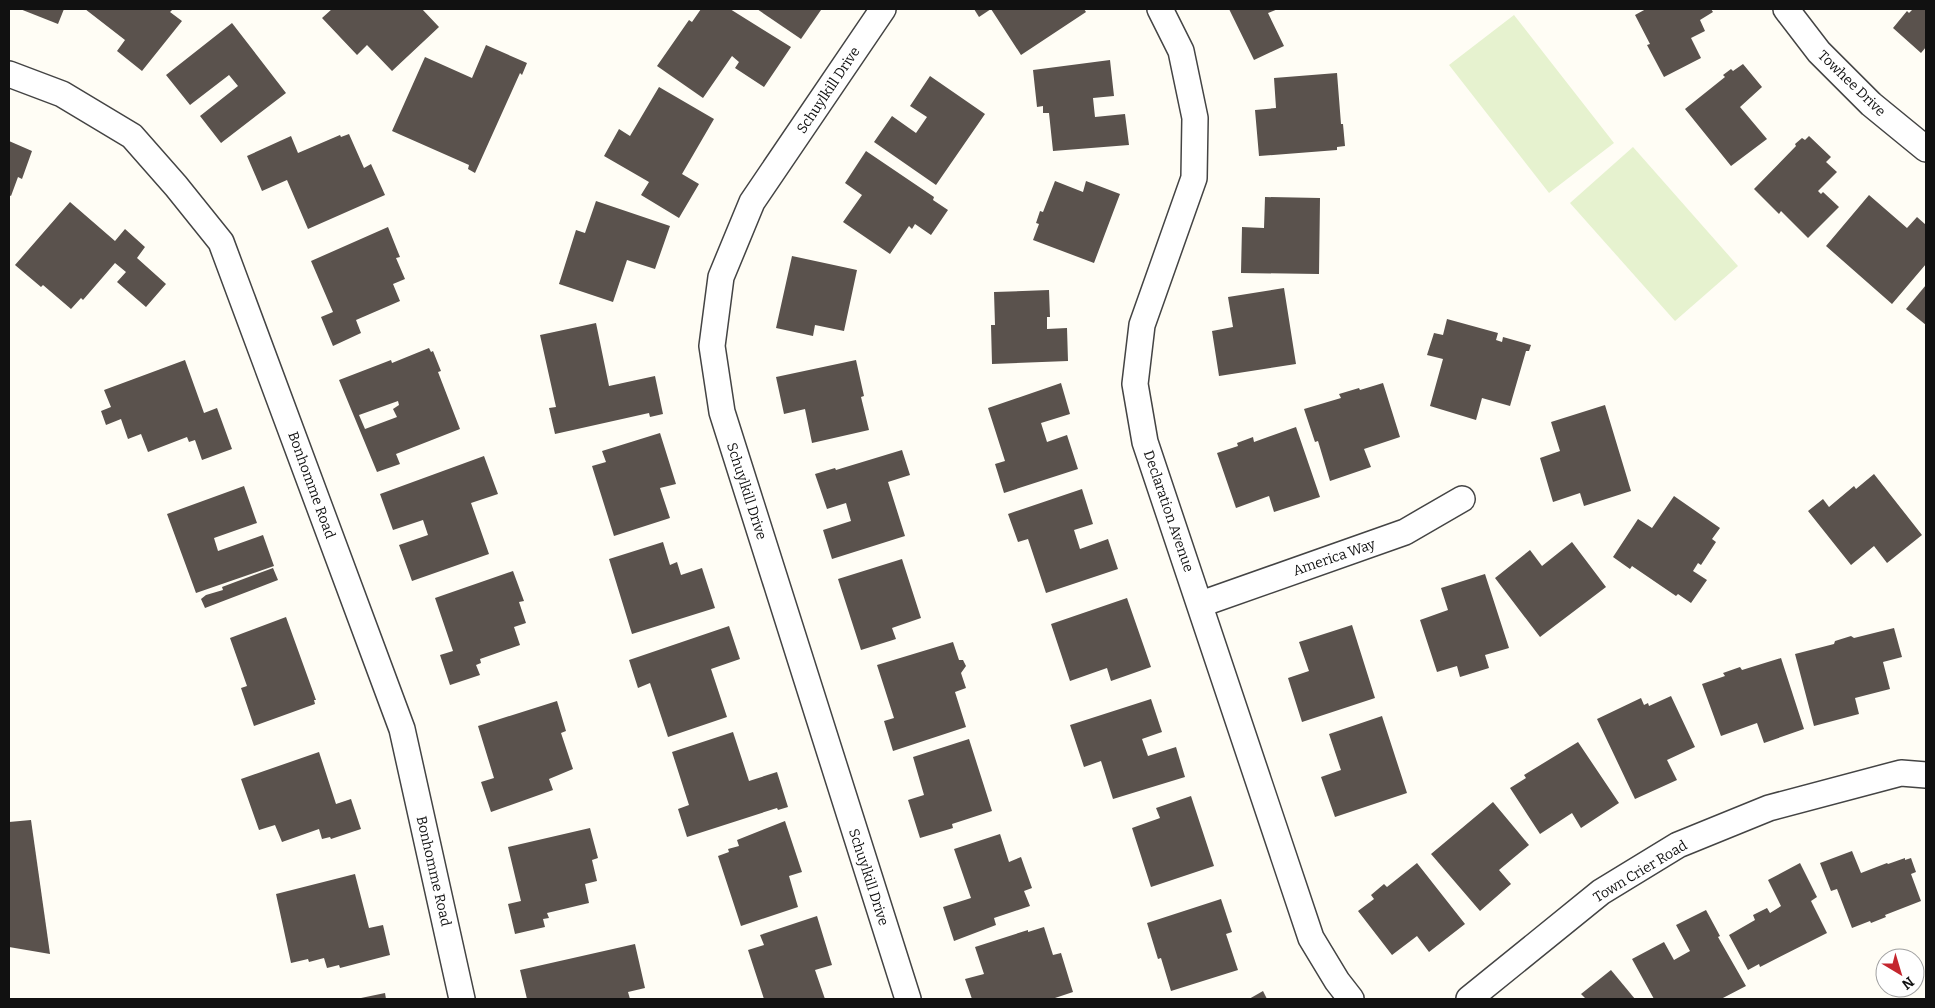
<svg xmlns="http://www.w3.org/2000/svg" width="1935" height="1008" font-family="Bitter,serif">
  <rect width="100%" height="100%" fill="#fffdf5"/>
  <g fill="#e6f2cf">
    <polygon points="1514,15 1614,143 1549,193 1449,65"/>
    <polygon points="1633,147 1738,266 1675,321 1570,203"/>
  </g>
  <g fill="#5a524d" fill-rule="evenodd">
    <polygon points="20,9 64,9 58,24"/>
    <polygon points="85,9 173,9 170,12 182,21 142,71 117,51 125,40"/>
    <polygon points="332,9 422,9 439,27 392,71 367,45 357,55 322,18"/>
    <polygon points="701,9 706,10 707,9 730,9 791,47 764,87 735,68 739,62 732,56 703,98 657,66 689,20 692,22"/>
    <polygon points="757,9 820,9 821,10 801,39"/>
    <polygon points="974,9 1084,9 1086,12 1021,55 991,9 979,17"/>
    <polygon points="1229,9 1278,9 1268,13 1284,46 1254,60"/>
    <polygon points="1646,9 1711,9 1713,12 1700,20 1705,31 1691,38 1701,58 1664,77 1647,45 1650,44 1635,15"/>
    <polygon points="1913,9 1926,9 1926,47 1921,53 1893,28 1907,11 1909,13"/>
    <polygon points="232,23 286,93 221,143 200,116 238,86 229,75 190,105 166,75"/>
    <polygon points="486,45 527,63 522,75 520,73 475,173 468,169 469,165 392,131 425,57 472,78"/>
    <polygon points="1110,60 1114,96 1093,98 1095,117 1125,114 1129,145 1053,151 1049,113 1043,113 1043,106 1037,107 1033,70"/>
    <polygon points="1743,64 1762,87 1740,107 1767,139 1731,166 1685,109 1725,77 1723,75 1731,69 1733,71"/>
    <polygon points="1337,73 1341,124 1343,124 1345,146 1337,147 1337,150 1259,156 1255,110 1276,108 1274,78"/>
    <polygon points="930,76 985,114 936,185 874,142 892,116 916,133 927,117 910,106"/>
    <polygon points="659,87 714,119 682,174 699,184 679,218 641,195 649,182 604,156 619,129 630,136"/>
    <polygon points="349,134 364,168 371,164 385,195 308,229 287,180 262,191 247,156 291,136 298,153 340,135 341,137"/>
    <polygon points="1809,136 1831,157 1826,162 1837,172 1818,191 1821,194 1823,192 1839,207 1808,238 1781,211 1779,214 1754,189 1796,146 1795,144 1802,138 1805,140"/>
    <polygon points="9,141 32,151 22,179 18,177 11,196 9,195"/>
    <polygon points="866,151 934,197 933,200 948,210 931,235 915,224 912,229 909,226 890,254 843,222 862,195 845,183"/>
    <polygon points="1055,181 1083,192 1086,181 1120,194 1094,263 1033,240 1039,224 1036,223 1040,211 1043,212"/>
    <polygon points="1869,195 1907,228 1917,217 1926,225 1926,264 1892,304 1826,246"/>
    <polygon points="1265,197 1320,198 1319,274 1241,273 1242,227 1264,228"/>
    <polygon points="596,201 670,226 655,269 627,260 613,302 559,284 576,230 585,233"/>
    <polygon points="70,202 115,241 125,229 145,247 137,258 166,284 146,307 117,282 126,272 115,263 83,300 81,298 71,309 43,285 41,287 15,265"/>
    <polygon points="388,227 400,257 396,258 405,279 393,284 400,301 356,320 361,333 333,346 321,317 333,312 311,261"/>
    <polygon points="792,256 857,270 844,331 815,325 813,336 776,328"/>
    <polygon points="1926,285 1926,325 1906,309"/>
    <polygon points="1284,288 1296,364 1219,376 1212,331 1233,327 1228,297"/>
    <polygon points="1049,290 1050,317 1047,317 1047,329 1067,328 1068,361 992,364 991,325 995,325 994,292"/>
    <polygon points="1447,319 1498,333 1496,340 1502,342 1503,337 1531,345 1529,351 1526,351 1510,406 1482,398 1476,420 1430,406 1443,359 1427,355 1434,333 1443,335"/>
    <polygon points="596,323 609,386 655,376 663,414 650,417 649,413 555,434 549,408 556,407 540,335"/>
    <path d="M 429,348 L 431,352 L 433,351 L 441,371 L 438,372 L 460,429 L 396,454 L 400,464 L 377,472 L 339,380 L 391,360 L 392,363 ZM 398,401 L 399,405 L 393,409 L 397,417 L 365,429 L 359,415 Z"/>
    <polygon points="185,360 204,413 217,408 232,449 202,460 195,440 189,442 187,437 148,452 141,434 128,439 121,419 106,425 101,411 111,407 104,390"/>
    <polygon points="856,360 864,396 861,397 869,430 812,443 805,409 784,414 776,377"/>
    <polygon points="1061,383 1070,414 1041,423 1047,442 1067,435 1078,469 1004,493 995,464 1005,461 988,408"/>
    <polygon points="1383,383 1400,437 1364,449 1371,467 1330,481 1318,441 1315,442 1304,409 1341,398 1339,394 1359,388 1360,390"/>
    <polygon points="1605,405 1631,491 1584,506 1580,493 1553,502 1540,458 1560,451 1551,422"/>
    <polygon points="1296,427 1320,497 1274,512 1269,496 1236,508 1217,453 1238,446 1237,443 1253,437 1254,442"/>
    <polygon points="660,433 676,484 660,488 670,518 614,536 592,466 606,462 602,451"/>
    <polygon points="902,450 910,475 888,482 905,536 832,559 823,530 851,521 846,503 827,509 815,474 835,468 836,470"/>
    <polygon points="484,456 498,494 471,503 489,554 412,581 399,545 428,535 423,520 393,530 380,494"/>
    <polygon points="1874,474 1922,535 1887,563 1874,546 1851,565 1808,511 1823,499 1829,507 1854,486 1856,489"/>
    <polygon points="244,486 257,523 214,538 218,551 263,535 274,566 196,593 167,514"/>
    <polygon points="1082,489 1093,524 1074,530 1080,549 1108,539 1118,569 1046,593 1028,539 1018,542 1008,514"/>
    <polygon points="1674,496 1720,528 1712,539 1716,542 1701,565 1698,563 1693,571 1707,580 1691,603 1678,594 1676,596 1632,566 1630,569 1613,557 1638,519 1652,528"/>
    <polygon points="663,542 670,565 677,562 681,575 702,568 715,608 632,634 609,559"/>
    <polygon points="1572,542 1606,587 1540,637 1495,578 1530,550 1542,566"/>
    <polygon points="902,559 921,618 892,628 896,639 861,650 838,579"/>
    <polygon points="273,568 278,580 205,608 201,599 206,595 223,590 222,587"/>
    <polygon points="513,571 524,601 519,602 526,623 514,627 520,645 480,659 481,663 476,665 480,675 450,685 440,655 453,651 435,598"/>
    <polygon points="1485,574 1509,648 1485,655 1489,668 1460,677 1457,666 1437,672 1420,620 1448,610 1441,588"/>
    <polygon points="1127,598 1151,667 1111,681 1107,668 1070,681 1051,624"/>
    <polygon points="286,617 316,700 314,700 315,704 254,726 241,688 247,686 230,638"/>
    <polygon points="1352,625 1375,698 1302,722 1288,678 1309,671 1299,642"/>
    <polygon points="729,626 740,659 711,669 727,717 668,737 650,683 638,688 629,660"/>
    <polygon points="1894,628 1902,657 1883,662 1890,689 1855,698 1859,714 1814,726 1795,654 1834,644 1835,641 1851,636 1854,638"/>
    <polygon points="953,642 959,660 963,660 966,666 961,673 966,688 955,692 966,727 893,751 884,721 894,718 877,665"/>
    <polygon points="1781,658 1804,729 1764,743 1757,723 1721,736 1702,684 1725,676 1723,673 1740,667 1742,670"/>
    <polygon points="1671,696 1695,747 1667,760 1677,780 1635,799 1597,719 1641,698 1644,705 1648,703 1649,706"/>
    <polygon points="1151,699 1162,732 1142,739 1148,756 1176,747 1185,777 1113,799 1101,761 1084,767 1070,725"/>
    <polygon points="557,701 566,731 561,733 573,769 549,779 553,790 491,812 481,782 494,778 478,726"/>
    <polygon points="1382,716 1407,793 1335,817 1321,777 1341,770 1329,734"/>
    <polygon points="733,732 749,781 777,772 788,807 778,810 777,808 687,837 678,809 689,805 672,752"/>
    <polygon points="969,739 992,811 952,824 953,828 920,838 908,800 924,795 913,757"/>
    <polygon points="1578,742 1619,803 1581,828 1572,813 1540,834 1510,788 1526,778 1524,775"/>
    <polygon points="319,752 336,804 351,799 361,829 331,839 330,837 322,839 319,829 282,842 275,825 259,830 241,779"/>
    <polygon points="1191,796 1214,866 1151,887 1132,828 1160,818 1156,808"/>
    <polygon points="1493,802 1529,845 1499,870 1511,884 1480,911 1431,854"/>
    <polygon points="31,820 50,954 9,947 9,822"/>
    <polygon points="785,821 802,872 789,876 798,907 741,926 718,856 729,852 728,849 739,846 737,840"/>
    <polygon points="590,828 598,858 592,860 597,881 585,884 589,903 547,913 549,918 543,919 545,927 515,934 508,904 521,901 508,847"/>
    <polygon points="1000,834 1009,862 1021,857 1032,888 1024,891 1030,906 994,918 996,925 954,941 943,907 971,898 954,849"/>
    <polygon points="1852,851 1861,873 1887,863 1888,864 1905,858 1905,860 1911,858 1916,872 1911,874 1921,901 1885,915 1886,917 1871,923 1870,921 1852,928 1837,889 1831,891 1820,863"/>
    <polygon points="1417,863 1465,924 1429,952 1417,936 1392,955 1358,911 1374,899 1371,895 1384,884 1387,887"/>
    <polygon points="1800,863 1817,897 1811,901 1827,933 1760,967 1759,964 1748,970 1729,935 1755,920 1753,915 1767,908 1770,913 1781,906 1768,880"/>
    <polygon points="355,874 369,928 383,925 390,955 340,968 339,965 327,968 324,958 309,962 308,959 291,963 276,894"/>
    <polygon points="1221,899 1232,932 1226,934 1238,970 1171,991 1161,958 1158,959 1147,923"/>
    <polygon points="1706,910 1720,936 1718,937 1746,986 1721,999 1654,999 1632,959 1664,942 1674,960 1690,951 1676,925"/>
    <polygon points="817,916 832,965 815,970 825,999 764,999 748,950 764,945 760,935"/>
    <polygon points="1044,927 1053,955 1061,953 1073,992 1052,999 972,999 965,979 984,974 975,947 1028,930 1028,932"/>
    <polygon points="635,944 645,988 628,992 630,999 527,999 520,970"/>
    <polygon points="1611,970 1635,999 1586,999 1581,994"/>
    <polygon points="1263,991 1267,999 1249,999"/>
    <polygon points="385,993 386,999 362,999 361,998"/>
  </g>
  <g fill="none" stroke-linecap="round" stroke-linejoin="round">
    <defs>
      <g id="street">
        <polyline points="883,9 752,202 721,277 712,346 722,412 908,999"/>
        <polyline points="1160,9 1181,51 1195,118 1194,178 1142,325 1135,384 1145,442 1311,938 1337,981 1351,999"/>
        <polyline points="1786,9 1819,52 1871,104 1926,149"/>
        <polyline points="9,74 62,94 132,136 176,186 221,242 402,729 462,999"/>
        <polyline points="1201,604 1405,532 1462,499"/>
        <polyline points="1469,999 1601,892 1678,845 1769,808 1901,773 1926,775"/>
      </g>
    </defs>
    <use href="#street" stroke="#444" stroke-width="28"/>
    <use href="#street" stroke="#fff" stroke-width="25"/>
  </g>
  <g text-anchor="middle" stroke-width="5" stroke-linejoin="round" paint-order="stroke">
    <g font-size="14" fill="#111" stroke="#fff">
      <text transform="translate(1852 83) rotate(44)" y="5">Towhee Drive</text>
      <text transform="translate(828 90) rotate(-56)" y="5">Schuylkill Drive</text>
      <text transform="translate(312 485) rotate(70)" y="5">Bonhomme Road</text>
      <text transform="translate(747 491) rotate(72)" y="5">Schuylkill Drive</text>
      <text transform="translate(1169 511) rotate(71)" y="5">Declaration Avenue</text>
      <text transform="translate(1334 557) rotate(-19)" y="5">America Way</text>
      <text transform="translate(434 871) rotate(77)" y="5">Bonhomme Road</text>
      <text transform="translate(1640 871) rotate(-31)" y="5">Town Crier Road</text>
      <text transform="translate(869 877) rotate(72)" y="5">Schuylkill Drive</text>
    </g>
  </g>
  <rect width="1935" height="1008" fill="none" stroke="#111111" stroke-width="20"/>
  <g transform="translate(1900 973) rotate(142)"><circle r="24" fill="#ffffff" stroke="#a0a0a0"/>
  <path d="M0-4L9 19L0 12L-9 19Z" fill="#c4262e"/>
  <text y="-8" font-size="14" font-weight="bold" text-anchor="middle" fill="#111111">N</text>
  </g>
</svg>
